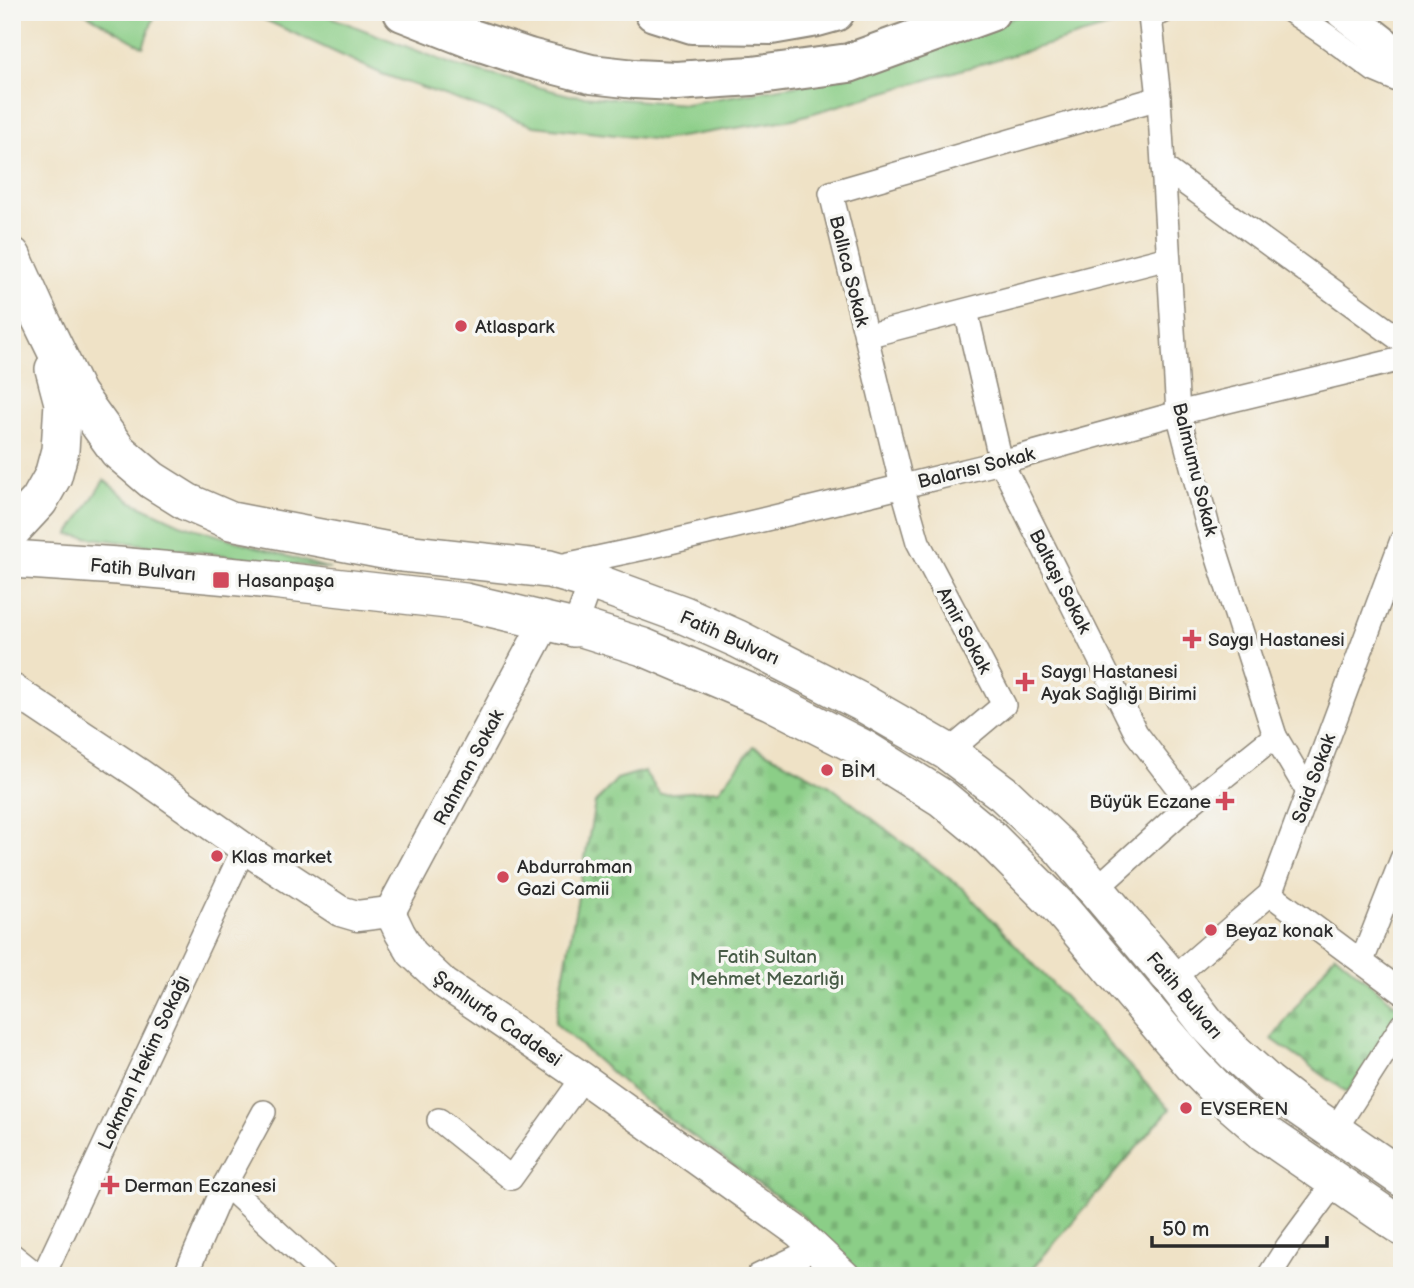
<svg xmlns="http://www.w3.org/2000/svg" width="1414" height="1288" font-family="'Balsamiq Sans',sans-serif">
  <defs>
    <pattern id="cemetery-stones" width="16" height="16" patternUnits="userSpaceOnUse" patternTransform="scale(1.75)"><rect width="16" height="16" fill="#8bce87"/><path d="M2 7V4a2 2 0 0 1 4 0v3zM10 15v-3a2 2 0 0 1 4 0v3z" fill="#78b175"/></pattern>
  </defs>
  <rect width="100%" height="100%" fill="#f6f6f2"/>
  <filter id="ink" filterUnits="userSpaceOnUse"><feTurbulence type="fractalNoise" baseFrequency=".0143" numOctaves="2"/><feDisplacementMap in="SourceGraphic" scale="14" xChannelSelector="R" yChannelSelector="G"/><feConvolveMatrix kernelMatrix="1 2 1 2 8 2 1 2 1" color-interpolation-filters="sRGB"/></filter>
  <filter id="wash" filterUnits="userSpaceOnUse"><feTurbulence type="fractalNoise" baseFrequency=".00686" numOctaves="4" result="noise"/><feDisplacementMap in="SourceGraphic" scale="28" xChannelSelector="R" yChannelSelector="G"/><feGaussianBlur stdDeviation="1.57" result="paint"/><feColorMatrix in="noise" values="0 0 0 0 0 0 0 0 0 0 0 0 0 0 0 0 0 1.4 0 .05"/><feComposite in="paint" operator="in"/></filter>
  <g filter="url(#wash)">
    <rect width="100%" height="100%" fill="#efe2c6"/>
    <g fill="#8bce87" stroke="#5b7c59" stroke-width="2">
      <polygon points="83,12 156,12 143,47"/>
      <polygon points="248,12 318,12 454,65 569,95 685,104 840,78 1028,12 1128,12 1122,23 793,119 661,140 534,126 382,74"/>
      <polygon points="104,480 130,501 180,524 330,569 69,535"/>
    </g>
    <g fill="url(#cemetery-stones)" stroke="#5b7c59" stroke-width="2">
      <polygon points="754,746 830,786 963,889 1170,1109 1026,1276 862,1276 801,1214 643,1100 555,1023 595,803 617,779 644,771 660,794 719,790"/>
      <polygon points="1335,954 1402,1010 1402,1015 1347,1092 1272,1039"/>
    </g>
  </g>
  <g filter="url(#ink)">
    <g fill="none" stroke-linecap="round" stroke-linejoin="round">
      <defs>
        <g id="minor">
          <polyline points="1163,12 1150,16 1159,98 1178,413 1208,527 1275,736 1308,792"/>
          <polyline points="1292,12 1326,35 1374,70 1402,82"/>
          <polyline points="1159,98 831,193 866,336 1168,258"/>
          <polyline points="1163,167 1402,341"/>
          <polyline points="966,311 1001,462 1099,658 1136,733 1190,804"/>
          <polyline points="866,336 902,486 918,542 1004,705 948,752"/>
          <polyline points="555,567 649,547 875,493 1001,462 1178,413 1402,359"/>
          <polyline points="574,628 591,581 599,575"/>
          <polyline points="1096,889 1190,804 1275,736"/>
          <polyline points="1270,894 1402,992"/>
          <polyline points="1362,961 1402,859"/>
          <polyline points="1172,979 1270,894 1402,540"/>
          <polyline points="439,1120 511,1178 583,1078"/>
          <polyline points="1334,1131 1402,1025"/>
          <polyline points="225,1184 264,1112"/>
          <polyline points="12,1255 38,1276"/>
          <polyline points="43,1276 244,848"/>
          <polyline points="185,1276 225,1184 325,1276"/>
          <polyline points="758,1276 816,1248"/>
          <polyline points="1269,1276 1288,1246 1336,1181"/>
        </g>
        <g id="tertiary">
          <polyline points="12,689 141,775 244,848 340,911 357,916 390,912"/>
          <polyline points="390,912 400,933 412,953 445,984 583,1078 798,1232 845,1276"/>
          <polyline points="390,912 546,621"/>
        </g>
        <polyline id="secondary" points="1343,12 1402,58"/>
        <g id="primary">
          <polyline points="12,256 41,320 77,394 118,451 152,480 187,502 231,521 394,552 549,569 591,581 684,615 738,639 861,702 948,752 1004,794 1060,847 1172,979 1207,1024 1234,1052 1267,1082 1299,1107 1402,1178"/>
          <polyline points="12,530 39,501 53,476 60,450 63,403 54,369"/>
          <polyline points="12,559 118,566 272,580 465,602 574,628 579,627 643,647 770,701 864,749 942,798 988,836 1059,907 1194,1066 1226,1099 1265,1133 1402,1227"/>
        </g>
        <g id="motorway">
          <polyline points="403,12 472,39 529,58 591,74 635,79 676,81 752,76 849,63 990,12"/>
          <polyline points="654,12 692,24 771,25 817,17 835,12"/>
        </g>
      </defs>
      <use href="#minor" stroke="#8d8678" stroke-width="26"/>
      <use href="#tertiary" stroke="#8d8678" stroke-width="33"/>
      <use href="#secondary" stroke="#8d8678" stroke-width="37"/>
      <use href="#primary" stroke="#8d8678" stroke-width="40"/>
      <use href="#motorway" stroke="#8d8678" stroke-width="42"/>
      <use href="#minor" stroke="#fff" stroke-width="23"/>
      <use href="#tertiary" stroke="#fff" stroke-width="30"/>
      <use href="#secondary" stroke="#fff" stroke-width="33"/>
      <use href="#primary" stroke="#fff" stroke-width="37"/>
      <use href="#motorway" stroke="#fff" stroke-width="38"/>
    </g>
  </g>
  <g fill="#d1495b" stroke="#f6f6f2" stroke-width="2.5">
    <circle cx="461" cy="326" r="7"/>
    <rect x="212" y="571" width="18" height="18" rx="3.5"/>
    <path d="M1188.5 628.5h7v7h7v7h-7v7h-7v-7h-7v-7h7z"/>
    <path d="M1021.5 671.5h7v7h7v7h-7v7h-7v-7h-7v-7h7z"/>
    <circle cx="827" cy="770" r="7"/>
    <path d="M1221.5 790.5h7v7h7v7h-7v7h-7v-7h-7v-7h7z"/>
    <circle cx="217" cy="856" r="7"/>
    <circle cx="503" cy="877" r="7"/>
    <circle cx="1211" cy="930" r="7"/>
    <circle cx="1186" cy="1108" r="7"/>
    <path d="M106.5 1174.5h7v7h7v7h-7v7h-7v-7h-7v-7h7z"/>
  </g>
  <g text-anchor="middle" stroke-width="7" stroke-linejoin="round" paint-order="stroke">
    <g font-size="19" fill="#2b2b2b" stroke="#f6f6f2">
      <text transform="translate(850 271) rotate(76)" y="7">Ballıca Sokak</text>
      <text transform="translate(976 467) rotate(-14)" y="7">Balarısı Sokak</text>
      <text transform="translate(1196 469) rotate(76)" y="7">Balmumu Sokak</text>
      <text transform="translate(143 569) rotate(5)" y="7">Fatih Bulvarı</text>
      <text transform="translate(1061 581) rotate(63)" y="7">Baltaşı Sokak</text>
      <text transform="translate(965 630) rotate(62)" y="7">Amir Sokak</text>
      <text transform="translate(730 637) rotate(24)" y="7">Fatih Bulvarı</text>
      <text transform="translate(468 767) rotate(-62)" y="7">Rahman Sokak</text>
      <text transform="translate(1313 778) rotate(-70)" y="7">Said Sokak</text>
      <text transform="translate(1185 995) rotate(50)" y="7">Fatih Bulvarı</text>
      <text transform="translate(498 1018) rotate(35)" y="7">Şanlıurfa Caddesi</text>
      <text transform="translate(143 1062) rotate(-65)" y="7">Lokman Hekim Sokağı</text>
    </g>
    <g font-size="19" fill="#2b2b2b" stroke="#f6f6f2" text-anchor="start">
      <text x="475" y="333">Atlaspark</text>
      <text x="237" y="587">Hasanpaşa</text>
      <text x="1208" y="646">Saygı Hastanesi</text>
      <text x="1041" y="678">Saygı Hastanesi<tspan x="1041" dy="22">Ayak Sağlığı Birimi</tspan></text>
      <text x="841" y="777">BİM</text>
      <text x="1211" y="808" text-anchor="end">Büyük Eczane</text>
      <text x="231" y="863">Klas market</text>
      <text x="517" y="873">Abdurrahman<tspan x="517" dy="22">Gazi Camii</tspan></text>
      <text x="1225" y="937">Beyaz konak</text>
      <text x="1200" y="1115">EVSEREN</text>
      <text x="124" y="1192">Derman Eczanesi</text>
    </g>
    <g font-size="19" fill="#485c47" stroke="#f6f6f2">
      <text x="767" y="963">Fatih Sultan<tspan x="767" dy="22">Mehmet Mezarlığı</tspan></text>
    </g>
  </g>
  <rect width="1414" height="1288" fill="none" stroke="#f6f6f2" stroke-width="42"/>
  <path d="M1152 1236v10h175v-10" fill="none" stroke="#2b2b2b" stroke-width="3.5"/>
  <text x="1162" y="1236" font-size="21" fill="#2b2b2b" stroke="#f6f6f2" stroke-width="5" paint-order="stroke">50 m</text>
</svg>
